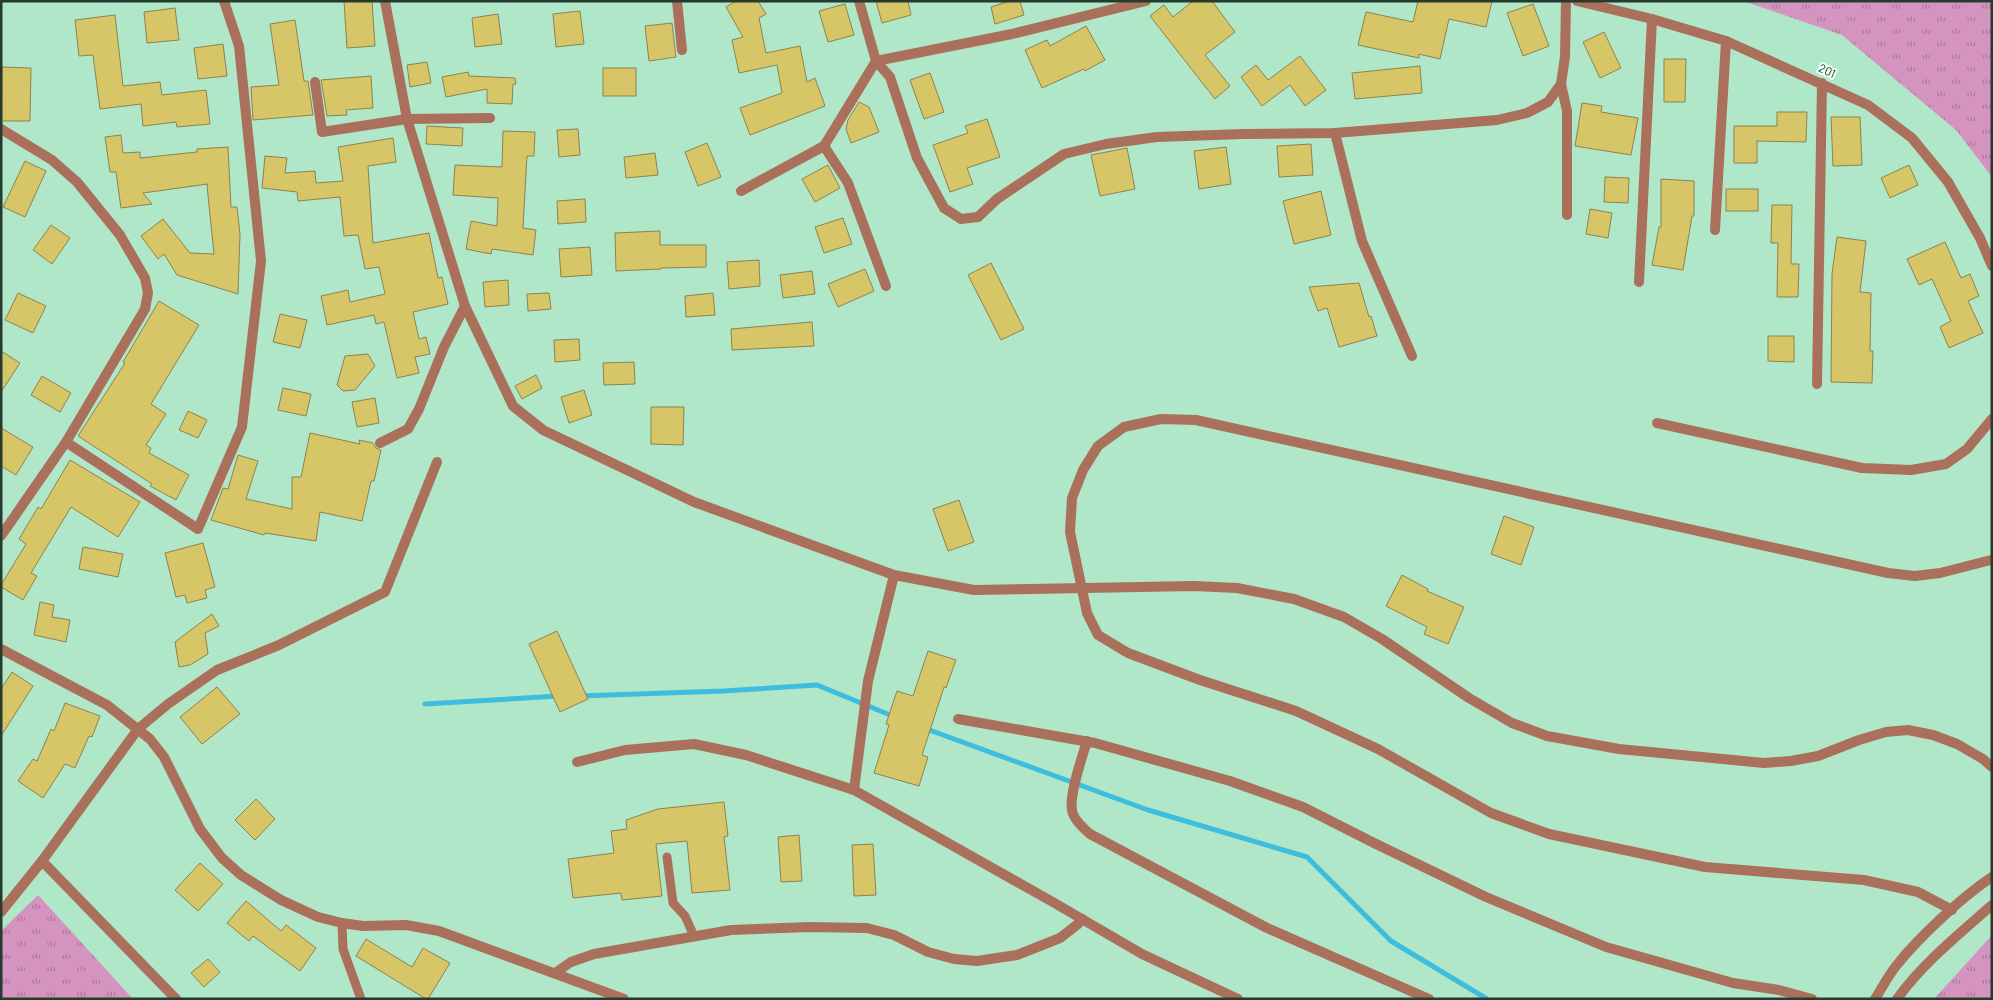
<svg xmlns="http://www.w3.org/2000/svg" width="1993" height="1000" font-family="Barlow,sans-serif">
  <defs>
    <pattern id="grass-tufts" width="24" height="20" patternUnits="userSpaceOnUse" patternTransform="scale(1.25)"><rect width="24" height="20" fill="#d594c0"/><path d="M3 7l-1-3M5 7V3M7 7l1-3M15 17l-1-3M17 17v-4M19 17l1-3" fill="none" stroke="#ad7a9c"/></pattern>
  </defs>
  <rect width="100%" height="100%" fill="#b0e7c8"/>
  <g fill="url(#grass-tufts)">
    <polygon points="1743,1 1992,1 1992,177 1956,130 1842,35"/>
    <polygon points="38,895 133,999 1,999 1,931"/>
    <polygon points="1992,935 1992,999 1934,999"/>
  </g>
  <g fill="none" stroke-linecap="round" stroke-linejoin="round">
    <g stroke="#3fbddf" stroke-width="5">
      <polyline points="580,696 723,691 817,685 895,717"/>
      <polyline points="425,704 559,696"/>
      <polyline points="924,728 1148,810 1307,857 1391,941 1487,999"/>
    </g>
  </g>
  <g fill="#d6c667" stroke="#8c8350">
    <polygon points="344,1 372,1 375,46 347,48"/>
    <polygon points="736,1 758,1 766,14 759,18 766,53 800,46 807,82 815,78 825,106 750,135 740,108 782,93 777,65 739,73 732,40 743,37 726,7"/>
    <polygon points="876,1 908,1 911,15 882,23"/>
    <polygon points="1010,1 1020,1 1024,15 995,24 991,7"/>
    <polygon points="1193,1 1212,1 1235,32 1205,55 1230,86 1215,99 1150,16 1164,5 1173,17"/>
    <polygon points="1418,1 1492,1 1486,27 1449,19 1440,59 1419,54 1419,58 1358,45 1366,12 1413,22"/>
    <polygon points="845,4 854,35 828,42 819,11"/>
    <polygon points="1533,4 1549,46 1523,56 1507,13"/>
    <polygon points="175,8 179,40 147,43 144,12"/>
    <polygon points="580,11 584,44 556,47 553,14"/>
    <polygon points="498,14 502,44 475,47 472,18"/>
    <polygon points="115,15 123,86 160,82 162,95 206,90 210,124 177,127 176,122 143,126 141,104 100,109 93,55 79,56 75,20"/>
    <polygon points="295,20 304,81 308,81 313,115 253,120 251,87 279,85 270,24"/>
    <polygon points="672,23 676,57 649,61 645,26"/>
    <polygon points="1086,26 1105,60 1085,71 1084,69 1042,88 1025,50 1047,40 1050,46"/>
    <polygon points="1604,32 1621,68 1600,78 1583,42"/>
    <polygon points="223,44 227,76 198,79 194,48"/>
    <polygon points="1300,56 1326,90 1305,106 1290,85 1262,106 1241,77 1256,65 1268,80"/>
    <polygon points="1664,59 1686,59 1685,102 1664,102"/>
    <polygon points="427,62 431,83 410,87 407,65"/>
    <polygon points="1420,66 1422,93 1355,99 1352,73"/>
    <polygon points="2,67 31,68 30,121 1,121"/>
    <rect x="603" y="68" width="33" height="28"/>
    <polygon points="468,72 469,76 515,78 516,84 513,84 512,104 487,103 487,89 446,97 442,77"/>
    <polygon points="930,73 944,112 924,119 910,80"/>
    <polygon points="371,76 373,108 346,110 347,115 327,116 321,80"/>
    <polygon points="859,102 869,107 879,132 851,143 846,129 848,120"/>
    <polygon points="1582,103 1602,106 1601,112 1638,118 1631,155 1575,146"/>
    <polygon points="1777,112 1807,112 1806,142 1757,141 1757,163 1734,163 1734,126 1777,126"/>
    <polygon points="1831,117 1860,117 1862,165 1833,166"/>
    <polygon points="987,119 1000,157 967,168 973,184 950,192 933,145 968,133 965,126"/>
    <polygon points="427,126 463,128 462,146 426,144"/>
    <polygon points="578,129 580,155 559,157 557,130"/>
    <polygon points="503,131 535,132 534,156 527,156 523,228 536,230 533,255 492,249 491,254 466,249 471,221 497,226 498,198 453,195 455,165 502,167"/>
    <polygon points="121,135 123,153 140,152 140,158 197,152 197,149 228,147 231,207 237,207 240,234 238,294 177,275 164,254 158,259 141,236 163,219 190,253 214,254 207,186 208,184 143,193 152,204 121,208 116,172 110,172 105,137"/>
    <polygon points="393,138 396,162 368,166 373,243 429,233 438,278 442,277 448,304 413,312 419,339 426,337 430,354 415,357 419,373 397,378 384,322 376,324 374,315 327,325 321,296 348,290 350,302 385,294 379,267 365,269 358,235 344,236 340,197 298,201 297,192 262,188 265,156 287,158 285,173 315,171 316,183 343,181 338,147"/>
    <polygon points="707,143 721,177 698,186 685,152"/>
    <polygon points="1311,144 1313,175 1279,177 1277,146"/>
    <polygon points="1226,147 1231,184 1199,189 1194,151"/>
    <polygon points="1127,148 1135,189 1100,196 1091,155"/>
    <polygon points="655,153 658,175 626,178 624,157"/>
    <polygon points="25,161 46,171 25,217 3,207"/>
    <polygon points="828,165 840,188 815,202 802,179"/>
    <polygon points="1909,165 1918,185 1890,198 1881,178"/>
    <polygon points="1605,177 1629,178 1628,203 1604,202"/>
    <polygon points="1661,179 1694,181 1694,216 1692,216 1683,270 1652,265 1659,227 1661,227"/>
    <rect x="1726" y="189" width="32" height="22"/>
    <polygon points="1321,191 1331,235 1294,244 1283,201"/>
    <polygon points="585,199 586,222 558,224 557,201"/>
    <polygon points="1772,205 1792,205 1791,264 1799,264 1798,297 1777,297 1778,243 1771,243"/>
    <polygon points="1590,209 1612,213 1608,238 1586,234"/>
    <polygon points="843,218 852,244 824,253 815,227"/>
    <polygon points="51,225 70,238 52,264 33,250"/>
    <polygon points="660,231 660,245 706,245 706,267 661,268 661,269 616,271 615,233"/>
    <polygon points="1837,237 1866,241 1860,292 1871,293 1870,351 1873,351 1872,383 1831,382 1832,274"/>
    <polygon points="1945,242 1961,278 1970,274 1979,296 1968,301 1983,333 1949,348 1940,327 1951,321 1932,279 1919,285 1907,259"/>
    <polygon points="590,247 592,275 561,277 559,249"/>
    <polygon points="759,260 760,286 729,289 727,262"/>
    <polygon points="991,263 1024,329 1001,340 968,275"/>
    <polygon points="865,269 874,291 838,307 828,284"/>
    <polygon points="812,271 815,294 783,298 780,275"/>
    <polygon points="508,280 509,305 485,307 483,282"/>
    <polygon points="1359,283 1369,317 1371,316 1377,336 1339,347 1327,308 1318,311 1309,287"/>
    <polygon points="18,293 46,306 33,333 5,320"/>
    <polygon points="549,293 551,309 528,311 527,294"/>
    <polygon points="713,293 715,315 686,317 685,296"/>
    <polygon points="159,301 199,325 151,404 166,414 146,445 151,448 149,453 189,475 176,500 150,486 152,484 78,436 125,363 123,362"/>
    <polygon points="280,314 307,320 300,348 273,342"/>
    <polygon points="812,322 814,346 732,350 731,329"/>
    <polygon points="1768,336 1794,336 1794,362 1768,361"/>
    <polygon points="579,339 580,360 555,362 554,340"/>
    <polygon points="1,351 20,363 1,392"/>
    <polygon points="368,354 375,366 355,390 343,391 337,385 345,356"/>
    <polygon points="634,362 635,384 604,385 603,363"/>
    <polygon points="536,375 542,388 522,399 515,386"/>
    <polygon points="42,376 71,393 60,412 31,395"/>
    <polygon points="283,388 311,394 306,416 278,410"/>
    <polygon points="584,390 592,415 569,423 561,397"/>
    <polygon points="375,398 379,423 357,427 352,402"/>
    <polygon points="651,407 684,407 683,445 651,444"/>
    <polygon points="188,411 207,420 198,438 179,430"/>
    <polygon points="1,428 33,447 16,475 1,466"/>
    <polygon points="310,433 360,444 359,440 373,443 376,448 381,450 374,481 371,481 362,521 320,512 316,541 265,533 264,535 211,520 223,488 228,489 238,455 258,461 246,499 292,509 292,477 301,477"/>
    <polygon points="70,460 140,502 118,537 71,507 31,573 37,576 23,600 1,587 1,585 26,544 19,539 38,507 41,509"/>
    <polygon points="959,500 974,542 948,551 933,509"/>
    <polygon points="1504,516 1534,527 1521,565 1491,554"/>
    <polygon points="203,543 215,587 205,590 207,598 187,603 185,595 176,597 165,553"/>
    <polygon points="83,547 123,554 118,577 79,569"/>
    <polygon points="1402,575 1428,589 1427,591 1464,607 1448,644 1424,634 1427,627 1386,606"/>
    <polygon points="40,602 54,605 52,617 70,620 66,642 34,635"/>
    <polygon points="212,614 219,626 205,633 208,654 190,665 179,667 175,642"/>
    <polygon points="557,631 588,699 560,712 529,644"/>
    <polygon points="928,651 956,660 946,688 944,687 922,755 928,757 919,786 874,773 889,725 886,724 897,691 913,696"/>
    <polygon points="12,672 33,686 1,736 1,689"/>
    <polygon points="217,687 240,714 202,744 180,717"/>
    <polygon points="65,703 100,716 92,737 89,736 75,768 65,764 43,798 18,781 33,759 37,761 51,729 54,731"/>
    <polygon points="256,799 275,819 255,840 235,820"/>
    <polygon points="724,802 728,836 724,837 730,890 692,893 687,841 656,844 662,896 622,900 621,893 573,898 568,859 614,853 611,831 627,829 626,820 658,809"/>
    <polygon points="799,835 802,881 781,882 778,837"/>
    <polygon points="873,844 876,895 854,896 852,845"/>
    <polygon points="200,863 223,884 198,911 175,890"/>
    <polygon points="246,901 281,931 286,925 316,948 300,971 253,936 249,941 227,923"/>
    <polygon points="366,939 412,967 423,948 450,963 428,999 426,999 356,956"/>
    <polygon points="208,959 220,972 204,987 191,973"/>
  </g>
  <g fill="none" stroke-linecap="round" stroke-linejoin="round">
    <g stroke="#aa705c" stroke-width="9">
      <polyline points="667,857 673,903 685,916 694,936"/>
      <polyline points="342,923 343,949 361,999"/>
    </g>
    <g stroke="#aa705c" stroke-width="10">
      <polyline points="385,1 407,119 465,306 513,406 543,430 694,502 894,575 974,590 1194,586 1237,588 1294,599 1344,617 1382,639 1469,698 1512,723 1547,736 1619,749 1764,763 1791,761 1818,756 1859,740 1886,732 1908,730 1933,735 1957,744 1983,759 1992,767"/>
      <polyline points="677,1 682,50"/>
      <polyline points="1566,1 1565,57 1561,84 1567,111 1567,215"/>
      <polyline points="1577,1 1652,19 1726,41 1868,105 1912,138 1948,182 1980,238 1992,266"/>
      <polyline points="876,61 890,77 917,158 944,208 961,219 978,217 997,199 1064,154 1106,144 1157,137 1243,134 1335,133 1497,120 1527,113 1548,102 1561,84"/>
      <polyline points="876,61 1012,34 1146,1"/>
      <polyline points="315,82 322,132 407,119 490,118"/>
      <polyline points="1,129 52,160 77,182 120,235 145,278 148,293 145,309 66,442 1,536"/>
      <polyline points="1335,133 1362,241 1412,356"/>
      <polyline points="824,146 848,183 886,286"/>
      <polyline points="741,191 824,146 876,61 859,1"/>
      <polyline points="1715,230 1726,41"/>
      <polyline points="1639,282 1652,19"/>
      <polyline points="1817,384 1822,83"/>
      <polyline points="1657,423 1862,468 1911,470 1946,464 1967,449 1992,419"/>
      <polyline points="66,442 198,529 242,427 261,261 239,46 224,1"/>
      <polyline points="380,443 408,429 419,409 444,347 465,306"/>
      <polyline points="1,649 107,705 150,739 164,757 200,829 222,858 241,875 281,900 318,917 342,923 363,926 406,925 439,931 624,999"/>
      <polyline points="958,719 1095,743 1230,781 1303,807 1374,843 1486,897 1606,947 1733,983 1779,990 1812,999"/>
      <path d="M 1087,741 C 1082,758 1069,794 1072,810 C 1073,819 1083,828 1090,834 L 1267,928 L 1429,999"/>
      <polyline points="577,762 625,750 694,744 746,755 854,790 1051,901 1142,954 1238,999"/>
      <polyline points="854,790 868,681 894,575"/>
      <polyline points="42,861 138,729 168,704 217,670 279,645 385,592 437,462"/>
      <polyline points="1952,910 1918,892 1864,880 1705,867 1549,834 1491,813 1378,749 1296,711 1200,680 1128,653 1098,635 1087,613 1070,532 1072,498 1083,470 1098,446 1124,427 1161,419 1196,420 1888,573 1915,576 1940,573 1991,560"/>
      <polyline points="1,912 42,861 176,999"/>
      <polyline points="555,973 571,962 594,954 731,930 810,927 867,928 894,935 928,952 954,959 977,961 1017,955 1060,938 1078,924 1082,919"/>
      <path d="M 1875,999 C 1882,988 1888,976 1896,966 C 1918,938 1962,897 1992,877"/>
      <path d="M 1897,999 C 1923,963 1959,934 1992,905"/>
    </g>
  </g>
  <g text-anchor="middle" stroke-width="4" stroke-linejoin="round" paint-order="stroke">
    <g font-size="12" fill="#253b2f" stroke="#eefef4">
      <text transform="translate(1827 71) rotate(25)" y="4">201</text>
    </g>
  </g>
  <rect width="1993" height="1000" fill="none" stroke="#253b2f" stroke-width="5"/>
</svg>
